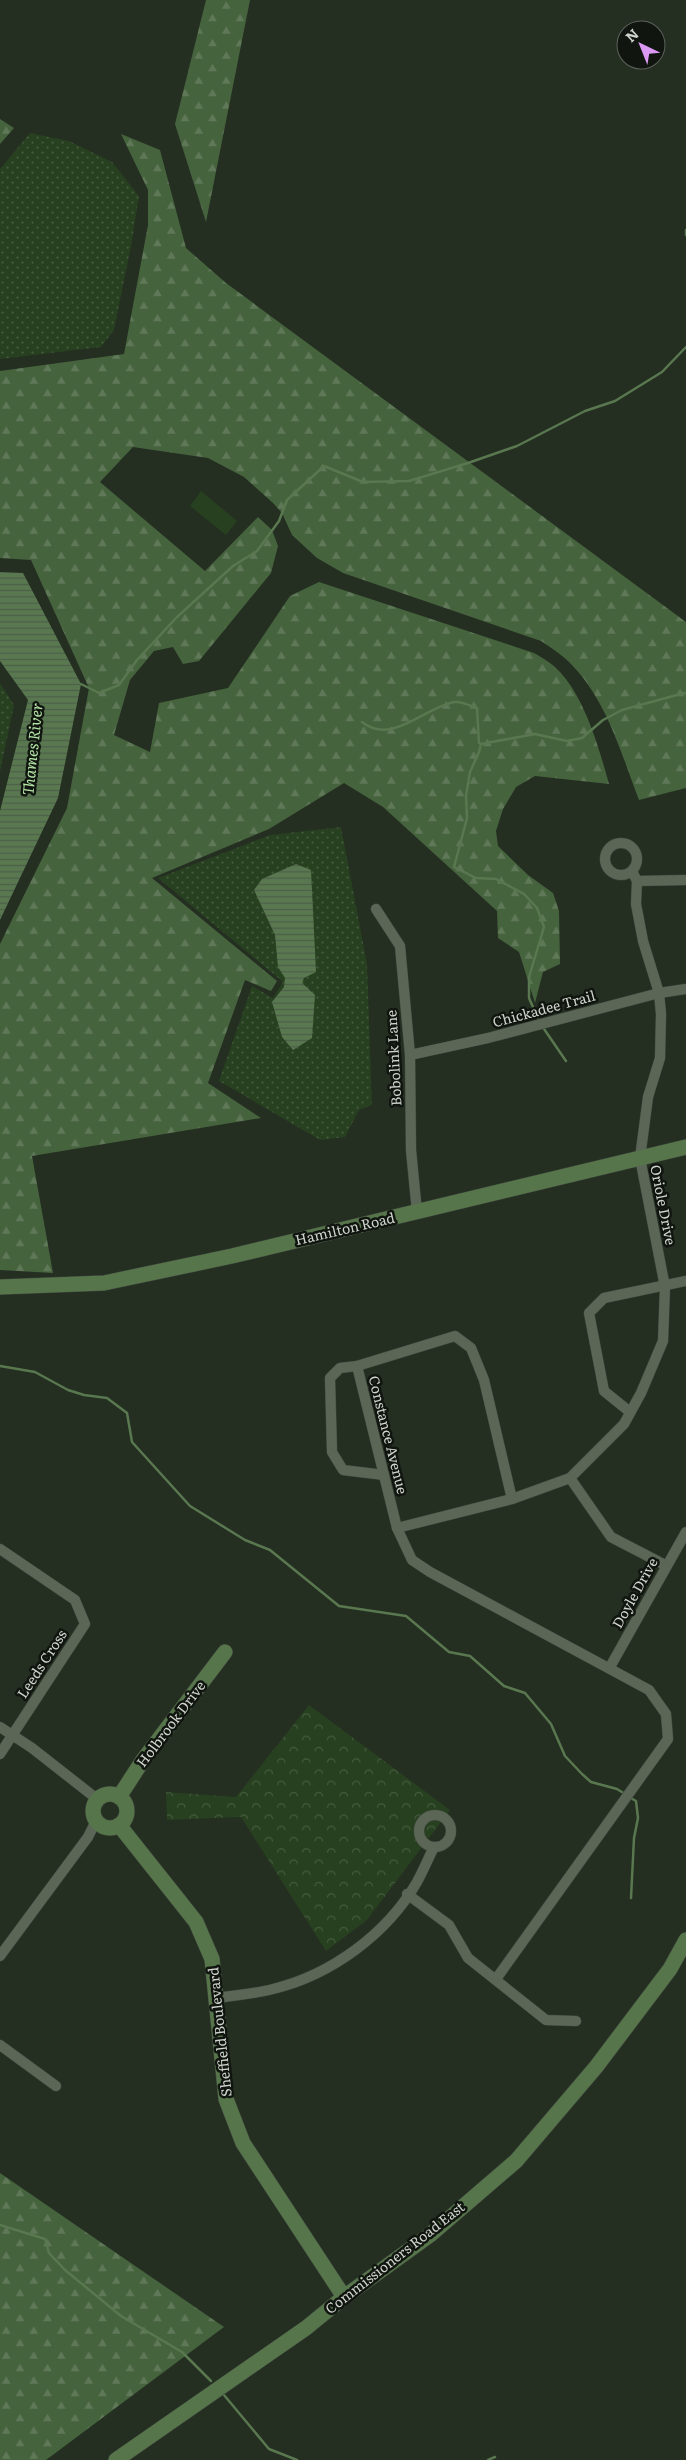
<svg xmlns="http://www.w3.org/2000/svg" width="686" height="2460" font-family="Literata,serif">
  <defs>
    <pattern id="grass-dots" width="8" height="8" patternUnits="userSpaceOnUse" patternTransform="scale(1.25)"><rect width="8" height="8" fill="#27401f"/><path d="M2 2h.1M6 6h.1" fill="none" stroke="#455b3e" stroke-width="1.8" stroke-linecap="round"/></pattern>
    <pattern id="forest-firs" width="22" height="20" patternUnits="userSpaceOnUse" patternTransform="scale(1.25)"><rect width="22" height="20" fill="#45633d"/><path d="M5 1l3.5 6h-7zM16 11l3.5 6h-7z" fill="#5f7858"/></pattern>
    <pattern id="park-crowns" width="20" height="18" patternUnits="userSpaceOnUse" patternTransform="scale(1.25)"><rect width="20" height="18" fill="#27401f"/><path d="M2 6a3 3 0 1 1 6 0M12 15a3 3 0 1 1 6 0" fill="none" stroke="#455b3e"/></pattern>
    <pattern id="water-rules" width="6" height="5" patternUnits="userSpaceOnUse" patternTransform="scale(1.25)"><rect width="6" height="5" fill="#597850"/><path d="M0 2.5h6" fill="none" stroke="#4d5f48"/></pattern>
  </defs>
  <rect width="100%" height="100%" fill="#242e21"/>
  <g fill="url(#grass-dots)">
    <polygon points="30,133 69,141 112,162 139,196 131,246 114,330 101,347 0,359 0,169"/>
    <polygon points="0,683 14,705 0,772"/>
    <polygon points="341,827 367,964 372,1105 359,1110 345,1137 320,1140 219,1081 252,986 273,998 283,982 158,878 270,835"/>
  </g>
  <g fill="url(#forest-firs)">
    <polygon points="206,0 250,0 206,222 175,124"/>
    <polygon points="0,119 14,128 0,144"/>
    <path d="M 121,134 L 160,150 L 186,248 L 226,283 L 686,622 L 686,788 L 639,800 C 621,753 606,698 569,662 C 561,654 550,647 541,641 L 343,573 L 317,558 L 292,535 L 282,513 L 273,503 L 244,477 L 208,458 L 133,447 L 100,482 L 205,571 L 258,517 L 272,530 L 278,546 L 271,573 L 199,661 L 183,664 L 173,647 L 154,651 L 130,680 L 114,735 L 150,752 L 159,703 L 228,688 L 290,596 L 319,582 L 534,653 C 541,657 550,662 556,668 C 584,694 599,748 609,784 L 535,776 L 516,787 L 503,809 L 496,831 L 498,846 L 528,875 L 553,893 L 559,911 L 560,964 L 543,972 L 535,1003 L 519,952 L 498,938 L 497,911 L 383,807 L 344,783 L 269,829 L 152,878 L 277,981 L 271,991 L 245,980 L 208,1083 L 261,1118 L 32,1156 L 53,1273 L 0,1270 L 0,944 L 67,808 L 89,688 L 31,560 L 0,558 L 0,371 L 124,354 L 148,225 L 148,190 Z"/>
    <polygon points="0,2173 224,2327 46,2460 0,2460"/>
  </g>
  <polygon fill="url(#park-crowns)" points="309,1705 450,1810 367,1920 326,1951 241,1817 167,1820 166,1792 236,1797"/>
  <polygon fill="#27401f" points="201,491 237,521 226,535 190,506"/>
  <g fill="url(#water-rules)">
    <polygon points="0,572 23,573 81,684 58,798 0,920 0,811 28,700 0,661"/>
    <polygon points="296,864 311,870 316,972 304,978 302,983 315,995 312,1038 293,1050 282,1037 272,1002 284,987 285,978 278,967 275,935 254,890 262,879"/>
  </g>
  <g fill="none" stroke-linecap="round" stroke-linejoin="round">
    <g stroke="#597850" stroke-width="2.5">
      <polyline points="686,230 686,235"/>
      <polyline points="81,684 99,693 119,685 137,660 177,617 233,566 257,551 279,521 287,500 324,466 363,482 409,481 468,463 517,446 585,411 615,401 662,372 686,347"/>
      <path d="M 362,722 C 392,746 424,707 455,702 C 461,701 471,706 477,708 L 479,743 L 481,744 L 479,752 L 470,772 L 466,796 L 467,818 L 454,867 L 476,878 L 496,879 L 524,894 L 537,908 L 544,927 L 529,977 L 529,998 L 539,1021"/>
      <polyline points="481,744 535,734 567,741 582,738 603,720 622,710 684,693 686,694"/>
      <polyline points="542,1026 566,1061"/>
      <polyline points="0,1366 35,1372 68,1390 84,1395 107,1398 127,1413 132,1442 190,1506 245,1540 270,1550 339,1606 406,1616 449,1652 470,1656 504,1686 525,1693 551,1724 565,1756 582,1774 591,1782 617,1789 625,1794"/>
      <polyline points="629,1797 636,1801 638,1818 634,1838 631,1898"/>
      <polyline points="0,2225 45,2239 49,2253 65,2270 121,2316 182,2352 211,2381"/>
      <polyline points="224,2395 269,2449 297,2460"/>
      <polyline points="488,2460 495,2457"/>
    </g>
    <defs>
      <g id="street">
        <circle cx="621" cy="859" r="16"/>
        <polyline points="637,881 686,880"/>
        <polyline points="376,909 400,946 410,1055 411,1150 417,1212"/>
        <polyline points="410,1055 488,1038 659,993 686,989"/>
        <polyline points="357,1366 340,1368 330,1378 332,1452 343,1470 384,1475"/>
        <polyline points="630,1412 604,1391 589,1313 604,1298 686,1281"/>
        <polyline points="570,1478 611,1537 665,1565"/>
        <polyline points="397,1528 512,1499 570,1478 624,1424 641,1393 663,1341 665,1287 640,1158 648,1097 660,1058 661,1014 659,993 643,941 636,904 637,881 632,871"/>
        <polyline points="0,1549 75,1600 85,1624 0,1754"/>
        <polyline points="610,1667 686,1532"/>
        <polyline points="0,1727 32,1748 97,1799"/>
        <circle cx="435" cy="1831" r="16"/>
        <polyline points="407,1894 449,1925 468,1958 546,2020 576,2021"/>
        <polyline points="0,1956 88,1837 96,1821"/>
        <polyline points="496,1979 668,1739 666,1714 649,1690 430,1572 412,1560 397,1528 357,1366 455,1336 471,1348 484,1380 512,1499"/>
        <path d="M 216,1998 C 235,1995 255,1994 273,1989 C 331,1975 387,1934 417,1882 C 423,1871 428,1859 434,1847"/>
        <polyline points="0,2045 56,2086"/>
      </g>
      <g id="secondary">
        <polyline points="0,1287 104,1283 232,1256 686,1147"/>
        <circle cx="110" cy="1811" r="17"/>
        <polyline points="119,1797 143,1760 225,1652"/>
        <polyline points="119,1825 196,1922 212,1959 226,2099 243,2143 344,2297"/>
        <polyline points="116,2460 306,2328 344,2297 430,2235 516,2161 596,2067 670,1969 686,1940"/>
      </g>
    </defs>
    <use href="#street" stroke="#3f483d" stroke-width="11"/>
    <use href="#secondary" stroke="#3f483d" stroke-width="16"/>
    <use href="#street" stroke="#5b6657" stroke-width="10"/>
    <use href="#secondary" stroke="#56754b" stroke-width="15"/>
  </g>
  <g text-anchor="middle" stroke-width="5" stroke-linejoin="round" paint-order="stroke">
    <g font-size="14" fill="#cfd5cd" stroke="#10150f">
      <text transform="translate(544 1009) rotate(-15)" y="5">Chickadee Trail</text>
      <text transform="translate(394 1058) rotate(-93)" y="5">Bobolink Lane</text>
      <text transform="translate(663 1205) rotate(79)" y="5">Oriole Drive</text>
      <text transform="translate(345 1229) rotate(-13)" y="5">Hamilton Road</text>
      <text transform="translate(388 1435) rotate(76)" y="5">Constance Avenue</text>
      <text transform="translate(635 1593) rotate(-61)" y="5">Doyle Drive</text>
      <text transform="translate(42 1664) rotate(-57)" y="5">Leeds Cross</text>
      <text transform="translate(171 1724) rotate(-53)" y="5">Holbrook Drive</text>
      <text transform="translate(220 2032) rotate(-96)" y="5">Sheffield Boulevard</text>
      <text transform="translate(395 2258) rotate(-38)" y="5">Commissioners Road East</text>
    </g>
    <g font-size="15" font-style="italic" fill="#b5e6a7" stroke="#10150f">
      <text transform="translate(33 749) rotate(-84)" y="5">Thames River</text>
    </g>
  </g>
  <g transform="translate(641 45) rotate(317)"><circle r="24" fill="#10150f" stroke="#5c625b"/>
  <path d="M0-4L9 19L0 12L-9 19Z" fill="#dc99f4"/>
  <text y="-8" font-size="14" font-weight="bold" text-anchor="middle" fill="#cfd5cd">N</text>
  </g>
</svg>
